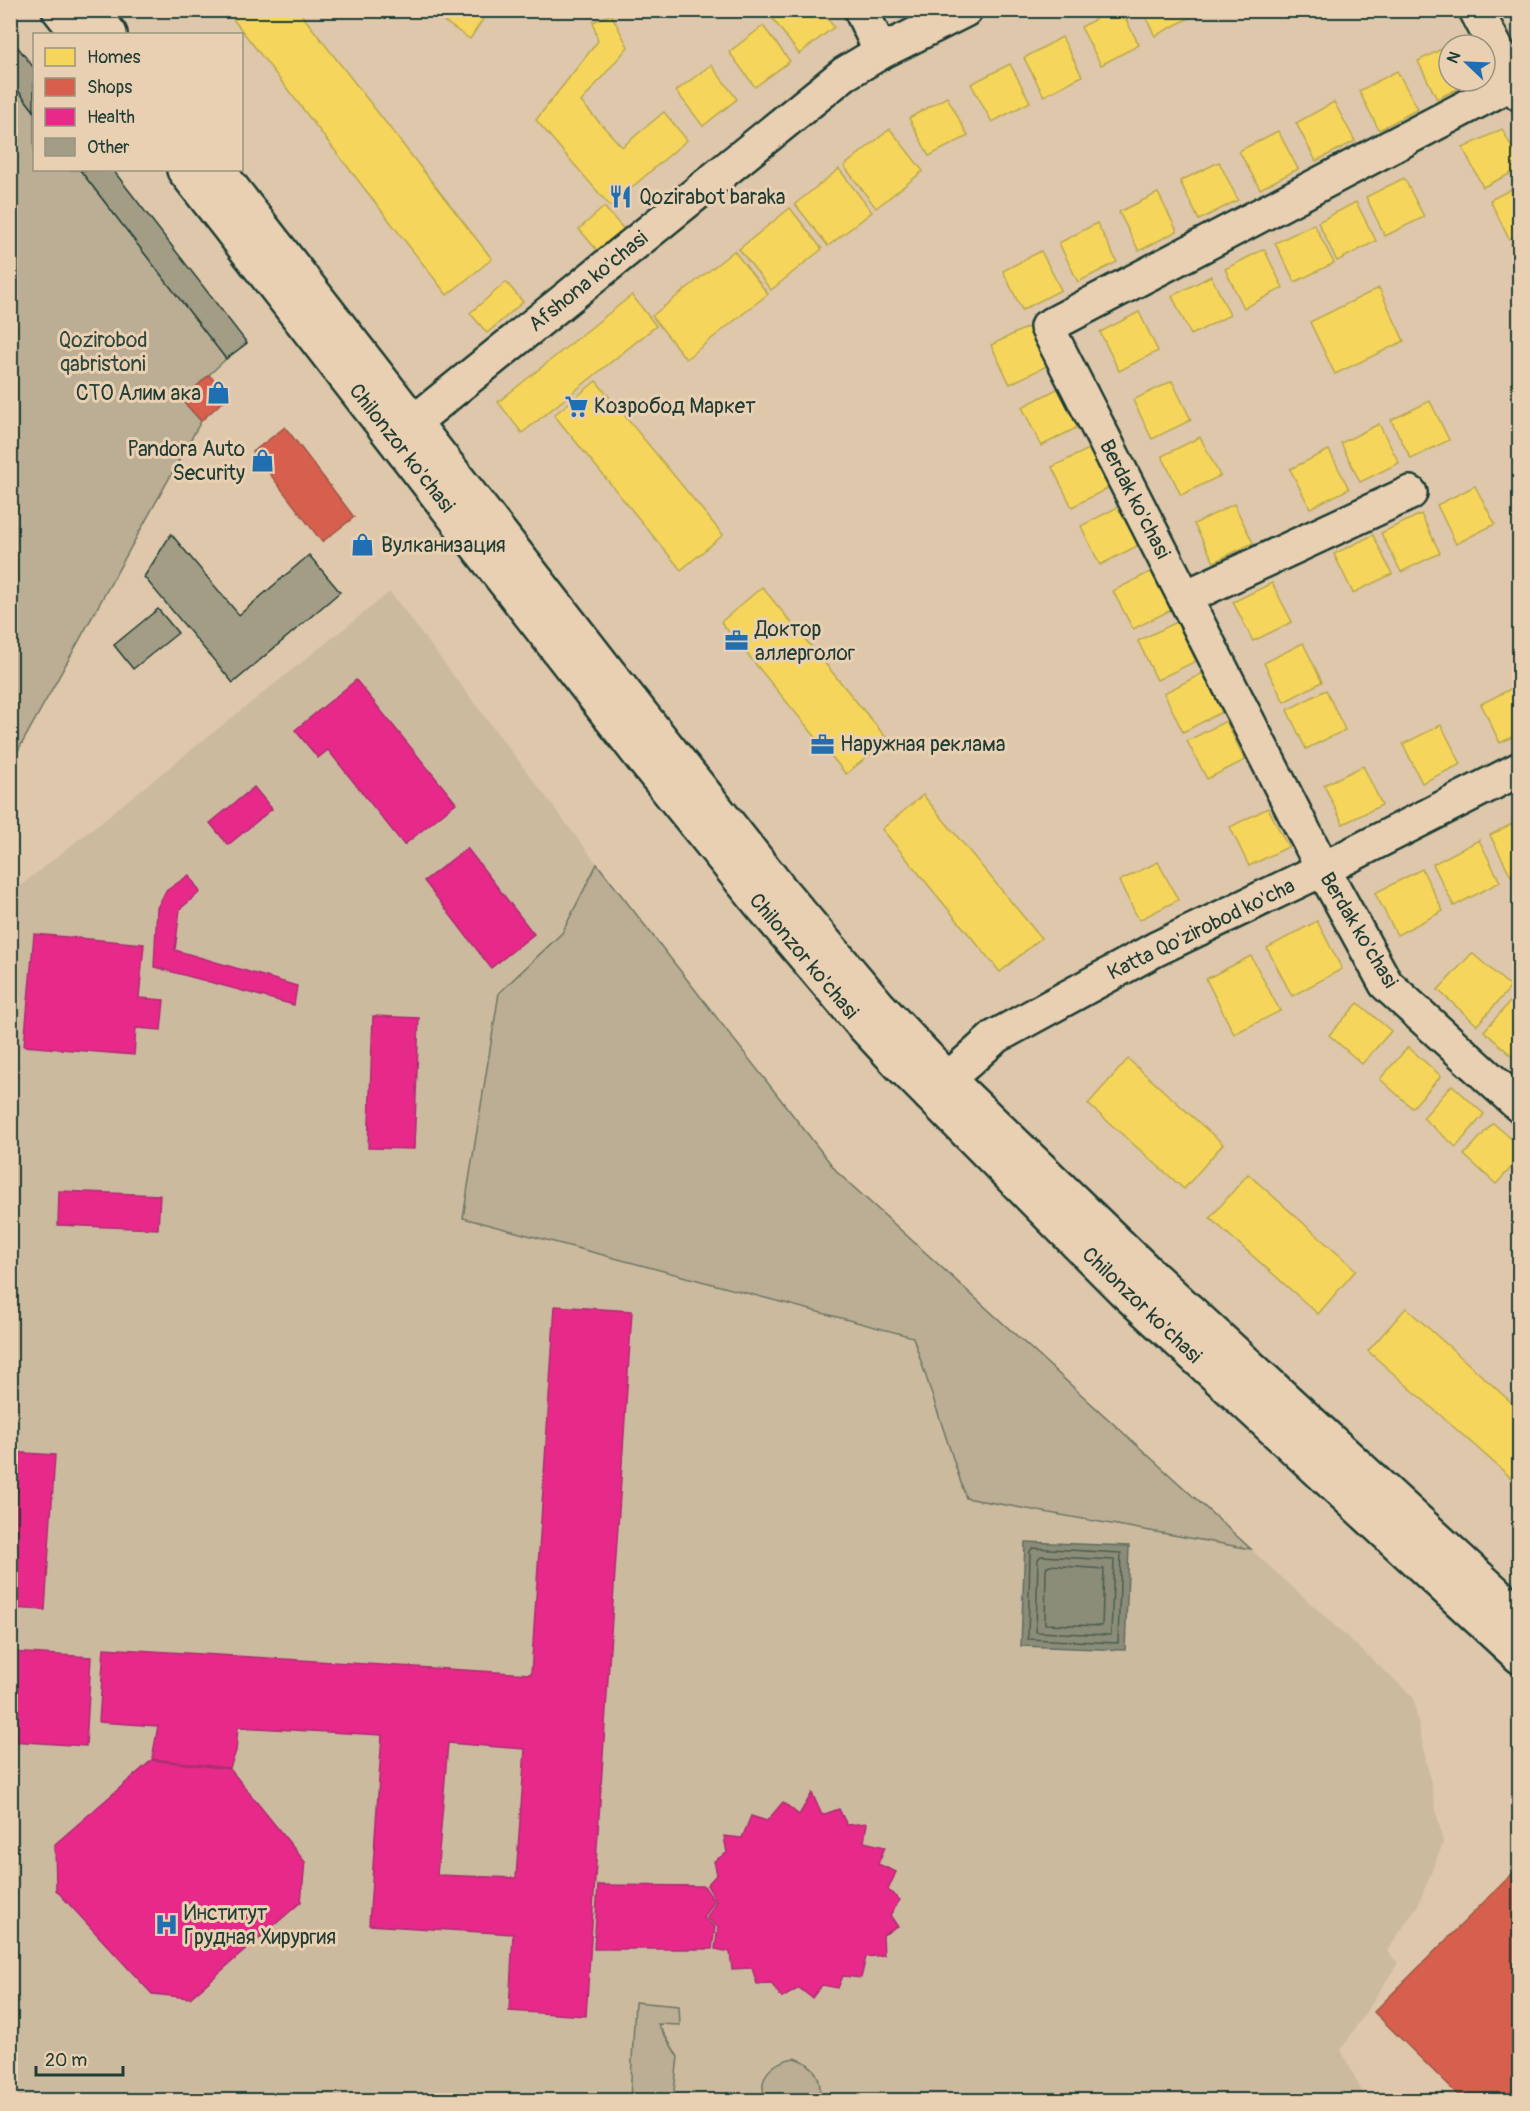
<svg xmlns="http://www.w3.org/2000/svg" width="1530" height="2111" font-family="Pangolin,sans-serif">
  <rect width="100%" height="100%" fill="#dec7aa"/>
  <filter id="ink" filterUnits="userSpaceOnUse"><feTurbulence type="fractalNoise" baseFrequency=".0167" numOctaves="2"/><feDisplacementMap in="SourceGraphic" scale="12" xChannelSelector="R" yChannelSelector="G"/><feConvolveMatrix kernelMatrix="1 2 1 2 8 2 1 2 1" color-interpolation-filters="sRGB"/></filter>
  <g filter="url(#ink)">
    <polygon fill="#ccba9f" points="390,592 597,864 838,1173 1413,1697 1443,1843 1418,1905 1387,1951 1398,1963 1341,2050 1366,2100 19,2100 10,2088 10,894"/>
    <g fill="#bbae94" stroke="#6d7664" stroke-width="1.5">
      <polygon points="10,80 34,111 34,170 80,170 226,359 182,400 201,421 11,763"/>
      <polygon points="597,864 838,1173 1251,1549 966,1498 913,1337 463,1218 499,993 562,933"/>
      <polygon points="635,2002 679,2006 680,2025 658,2024 678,2057 673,2100 630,2100"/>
      <path d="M 794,2058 C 815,2063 824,2080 818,2100 L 766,2100 C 756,2077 772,2062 794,2058 Z"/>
    </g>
    <polygon fill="#8c8d78" stroke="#606d5d" stroke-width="1.5" points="1025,1542 1129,1546 1125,1650 1021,1646"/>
    <g fill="#f6d55c" stroke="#b6a750" stroke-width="1.5">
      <polygon points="226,10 298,10 492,259 447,295"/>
      <polygon points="438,10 489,10 470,39 435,15"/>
      <polygon points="785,10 821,10 834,27 799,54 773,19"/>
      <polygon points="1112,10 1121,10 1139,45 1101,65 1081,27"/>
      <polygon points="1142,10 1191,10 1193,16 1155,36"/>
      <polygon points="611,14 628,47 581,102 622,147 664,112 687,140 610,206 536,120 598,41 593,22"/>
      <polygon points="763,26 790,61 755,87 729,52"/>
      <polygon points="1062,37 1082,76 1044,96 1024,58"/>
      <polygon points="1457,41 1459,45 1449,45 1449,81 1473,81 1437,99 1418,61"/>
      <polygon points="1010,64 1030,102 992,122 971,84"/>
      <polygon points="711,65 737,99 703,126 676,91"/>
      <polygon points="1397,71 1418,109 1379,130 1359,91"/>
      <polygon points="947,97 968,136 929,156 909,118"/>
      <polygon points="1334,102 1355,141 1316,161 1296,123"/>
      <polygon points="890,129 923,171 876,208 844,166"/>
      <polygon points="1502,129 1520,163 1520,169 1483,187 1463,148"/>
      <polygon points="1278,131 1298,169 1260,189 1239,151"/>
      <polygon points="1219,162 1238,200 1199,220 1180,181"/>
      <polygon points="839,169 872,212 828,246 795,204"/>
      <polygon points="1404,178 1424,217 1385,236 1366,197"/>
      <polygon points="1520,185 1520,234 1509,239 1490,200"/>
      <polygon points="1158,193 1177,231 1139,251 1119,212"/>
      <polygon points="1356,202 1376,241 1337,261 1318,222"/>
      <polygon points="604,207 629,235 603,257 579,229"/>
      <polygon points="790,208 822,249 771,290 739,249"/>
      <polygon points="1097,223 1117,262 1078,282 1059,243"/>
      <polygon points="1314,224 1334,263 1295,282 1275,243"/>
      <polygon points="1520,240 1520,261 1511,244"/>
      <polygon points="1264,249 1283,288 1244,308 1225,269"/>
      <polygon points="734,251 768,294 686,359 652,316"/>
      <polygon points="1041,251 1061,290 1022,310 1003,271"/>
      <polygon points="1211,276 1230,315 1191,335 1172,296"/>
      <polygon points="506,282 523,302 487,333 470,313"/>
      <polygon points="1379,288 1404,341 1335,374 1310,322"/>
      <polygon points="632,295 656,326 522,433 498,402"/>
      <polygon points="1139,312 1158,351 1119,371 1100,332"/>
      <polygon points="1030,326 1049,365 1010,384 991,345"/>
      <polygon points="596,381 723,535 681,570 554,415"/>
      <polygon points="1172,381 1191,420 1152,439 1133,400"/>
      <polygon points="1061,387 1080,426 1041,446 1022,407"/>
      <polygon points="1430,401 1449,440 1411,459 1391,420"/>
      <polygon points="1379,424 1399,463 1360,482 1341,443"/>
      <polygon points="1200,437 1220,476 1181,495 1162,456"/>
      <polygon points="1091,448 1110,487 1072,507 1052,467"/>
      <polygon points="1329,450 1349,489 1310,508 1290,469"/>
      <polygon points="1475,486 1495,524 1456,544 1437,505"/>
      <polygon points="1234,504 1253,543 1214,562 1194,524"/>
      <polygon points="1120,506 1139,545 1100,565 1081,526"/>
      <polygon points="1421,514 1440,553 1401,572 1381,533"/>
      <polygon points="1373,535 1392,574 1353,593 1334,554"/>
      <polygon points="1152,571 1171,610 1133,629 1113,591"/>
      <polygon points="1272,583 1292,622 1253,641 1233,602"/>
      <polygon points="762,587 888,740 846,774 721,622"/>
      <polygon points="1177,622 1196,661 1157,680 1138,641"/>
      <polygon points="1303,643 1322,682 1284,702 1264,663"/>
      <polygon points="1203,673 1222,712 1183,732 1164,693"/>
      <polygon points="1520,684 1520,733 1500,743 1481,704"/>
      <polygon points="1326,690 1345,730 1306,749 1287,710"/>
      <polygon points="1226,721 1245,760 1207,779 1187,741"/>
      <polygon points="1441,725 1461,764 1422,783 1403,744"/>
      <polygon points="1363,766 1382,805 1343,824 1324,785"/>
      <polygon points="923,795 1041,938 1000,972 882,829"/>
      <polygon points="1268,808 1288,847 1249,866 1230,827"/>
      <polygon points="1520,820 1520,872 1511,876 1490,835"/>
      <polygon points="1479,840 1500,882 1454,906 1433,864"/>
      <polygon points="1158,862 1178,900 1139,920 1119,881"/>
      <polygon points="1422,869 1443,911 1397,935 1375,893"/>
      <polygon points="1317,921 1342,969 1292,996 1267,948"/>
      <polygon points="1472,953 1511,987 1477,1025 1438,990"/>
      <polygon points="1251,956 1280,1011 1234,1034 1206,979"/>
      <polygon points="1517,994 1520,996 1520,1063 1484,1031"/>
      <polygon points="1358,1003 1391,1031 1362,1064 1329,1035"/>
      <polygon points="1408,1047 1441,1076 1412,1108 1380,1079"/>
      <polygon points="1128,1059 1223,1144 1184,1189 1088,1104"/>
      <polygon points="1452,1085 1484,1114 1456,1147 1423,1118"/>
      <polygon points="1493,1123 1520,1146 1520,1158 1496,1184 1464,1155"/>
      <polygon points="1248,1174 1356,1270 1318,1314 1210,1218"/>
      <polygon points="1406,1308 1520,1410 1520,1482 1518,1484 1368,1351"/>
    </g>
    <g fill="#d6604d" stroke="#9f5646" stroke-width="1.5">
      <polygon points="209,375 229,396 201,421 182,400"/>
      <polygon points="285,427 354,517 322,542 253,452"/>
      <polygon points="1520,1866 1520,2100 1463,2100 1374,2012"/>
    </g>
    <g fill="#e7298a" stroke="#ab2f70" stroke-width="1.5" fill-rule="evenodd">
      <polygon points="356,680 456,803 404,845 328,750 318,758 295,730"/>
      <polygon points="254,787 272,809 228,845 210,823"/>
      <polygon points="467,848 534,934 491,968 424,881"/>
      <polygon points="189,875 200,892 180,909 175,950 297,986 294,1005 154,967 157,908 166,891"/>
      <polygon points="34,934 144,944 139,998 164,1000 161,1030 136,1028 134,1055 24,1046"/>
      <polygon points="373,1016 419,1018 414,1149 368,1148"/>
      <polygon points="59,1191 160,1195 158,1229 58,1225"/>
      <path d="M 555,1306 L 632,1311 L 586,2016 L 509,2011 L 513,1934 L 369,1925 L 382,1735 L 238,1727 L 236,1751 L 230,1768 L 152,1759 L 158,1726 L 99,1722 L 104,1648 L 531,1674 ZM 448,1743 L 525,1749 L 516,1878 L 437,1875 Z"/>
      <polygon points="10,1452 55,1455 45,1610 10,1608"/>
      <polygon points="10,1652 91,1657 86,1746 10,1741"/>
      <polygon points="152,1760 230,1769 305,1862 301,1902 190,1998 152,1994 56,1890 55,1844"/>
      <polygon points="812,1793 822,1815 839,1809 847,1825 867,1823 864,1842 885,1847 878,1864 896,1872 888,1890 900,1900 890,1915 898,1927 883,1935 884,1955 866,1957 861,1978 843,1976 838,1988 822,1985 812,1998 799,1988 782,1998 771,1983 757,1984 752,1968 732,1969 730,1952 715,1949 718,1927 707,1918 716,1901 707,1885 717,1874 714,1861 727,1853 724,1836 742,1838 751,1816 767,1821 783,1802 799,1815"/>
      <polygon points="598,1885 704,1886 714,1901 704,1918 715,1927 712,1949 594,1949"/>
    </g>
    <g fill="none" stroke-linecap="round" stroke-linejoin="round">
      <g stroke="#4b5d4f" stroke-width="1.5">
        <polygon points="1033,1548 1121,1553 1118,1643 1028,1639 1030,1551"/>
        <polygon points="1041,1556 1114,1560 1111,1635 1036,1632 1038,1559"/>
        <polygon points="1049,1565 1104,1569 1102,1626 1045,1624 1046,1568"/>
      </g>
    </g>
    <g fill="#a39d86" stroke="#1f3d34" stroke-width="1.5">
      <polygon points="10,37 34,68 34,111 10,80"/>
      <polygon points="80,170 113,170 247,343 226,359"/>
      <polygon points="171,534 239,615 309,555 340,592 233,683 144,577"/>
      <polygon points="158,609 178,633 133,669 114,645"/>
    </g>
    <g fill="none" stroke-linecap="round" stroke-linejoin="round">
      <defs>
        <g id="minor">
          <polyline points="861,10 881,52"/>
          <polyline points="1476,10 1520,94"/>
          <polyline points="1520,79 1047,327 1323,869 1386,984 1520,1106"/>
          <polyline points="414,422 844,74 881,52 965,10"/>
          <polyline points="1186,597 1410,493"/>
          <polyline points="930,1095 995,1037 1156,949 1323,869 1520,769"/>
        </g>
        <g id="major">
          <polyline points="59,10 78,34"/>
          <polyline points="91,10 110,34"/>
          <polyline points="184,170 645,762 761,905 861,1023 901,1066 1123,1290 1520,1657"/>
          <polyline points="218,170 609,673 780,889 878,1005 948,1079 1155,1279 1520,1615"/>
        </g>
      </defs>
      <use href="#minor" stroke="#1f3d34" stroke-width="38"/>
      <use href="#major" stroke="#1f3d34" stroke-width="38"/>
      <use href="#minor" stroke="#ead0b2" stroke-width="33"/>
      <use href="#major" stroke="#ead0b2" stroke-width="33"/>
    </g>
  </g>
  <defs>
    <symbol id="restaurant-bare" viewBox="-9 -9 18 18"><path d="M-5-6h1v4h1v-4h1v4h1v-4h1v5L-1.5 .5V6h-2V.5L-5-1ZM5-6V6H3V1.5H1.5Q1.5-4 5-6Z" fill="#1f6fb2" stroke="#ead0b2" stroke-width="2.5" paint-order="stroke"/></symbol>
    <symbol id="shop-bare" viewBox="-9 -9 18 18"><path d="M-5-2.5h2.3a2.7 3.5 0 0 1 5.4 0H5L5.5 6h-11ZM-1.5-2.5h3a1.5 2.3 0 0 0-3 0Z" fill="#1f6fb2" stroke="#ead0b2" stroke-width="2.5" paint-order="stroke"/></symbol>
    <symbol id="supermarket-bare" viewBox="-9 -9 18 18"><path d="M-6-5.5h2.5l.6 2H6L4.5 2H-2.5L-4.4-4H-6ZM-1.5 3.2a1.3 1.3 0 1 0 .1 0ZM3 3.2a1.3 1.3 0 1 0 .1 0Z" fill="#1f6fb2" stroke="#ead0b2" stroke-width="2.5" paint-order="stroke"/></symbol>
    <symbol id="office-bare" viewBox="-9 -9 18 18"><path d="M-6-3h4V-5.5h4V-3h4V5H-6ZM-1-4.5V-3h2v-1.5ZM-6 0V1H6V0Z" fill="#1f6fb2" stroke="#ead0b2" stroke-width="2.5" paint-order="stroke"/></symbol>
    <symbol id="hospital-bare" viewBox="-9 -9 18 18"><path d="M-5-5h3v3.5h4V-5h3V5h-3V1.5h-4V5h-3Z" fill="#1f6fb2" stroke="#ead0b2" stroke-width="2.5" paint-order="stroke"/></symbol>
  </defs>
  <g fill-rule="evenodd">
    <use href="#restaurant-bare" x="604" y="180" width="33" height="33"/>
    <use href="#shop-bare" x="202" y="376" width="33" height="33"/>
    <use href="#supermarket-bare" x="560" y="390" width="33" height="33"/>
    <use href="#shop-bare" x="246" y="444" width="33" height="33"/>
    <use href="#shop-bare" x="346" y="528" width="33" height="33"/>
    <use href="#office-bare" x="720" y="624" width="33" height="33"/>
    <use href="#office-bare" x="806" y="728" width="33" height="33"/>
    <use href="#hospital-bare" x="150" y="1908" width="33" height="33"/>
  </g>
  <g text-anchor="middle" stroke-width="6" stroke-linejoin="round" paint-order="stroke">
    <g font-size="21" fill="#1f3d34" stroke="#ead0b2" text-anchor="start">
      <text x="639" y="204">Qozirabot baraka</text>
      <text x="201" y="400" text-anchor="end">СТО Алим ака</text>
      <text x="594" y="413">Козробод Маркет</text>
      <text x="245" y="456" text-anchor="end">Pandora Auto<tspan x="245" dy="24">Security</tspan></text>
      <text x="381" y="552">Вулканизация</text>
      <text x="755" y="636">Доктор<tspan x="755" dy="24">аллерголог</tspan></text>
      <text x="840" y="751">Наружная реклама</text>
      <text x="184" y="1920">Институт<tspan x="184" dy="24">Грудная Хирургия</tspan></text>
    </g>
    <g font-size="21" fill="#1f3d34" stroke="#ead0b2">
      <text transform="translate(588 281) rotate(-39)" y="7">Afshona ko'chasi</text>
      <text transform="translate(402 448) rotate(52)" y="7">Chilonzor ko'chasi</text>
      <text transform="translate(1135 499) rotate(63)" y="7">Berdak ko'chasi</text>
      <text transform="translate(1201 929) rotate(-26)" y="7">Katta Qo'zirobod ko'cha</text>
      <text transform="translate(1359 930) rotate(59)" y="7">Berdak ko'chasi</text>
      <text transform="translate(804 956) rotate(50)" y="7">Chilonzor ko'chasi</text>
      <text transform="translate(1142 1305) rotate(44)" y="7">Chilonzor ko'chasi</text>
    </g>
    <g font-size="21" fill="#2f483e" stroke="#ead0b2">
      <text x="103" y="347">Qozirobod<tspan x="103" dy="24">qabristoni</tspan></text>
    </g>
  </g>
  <rect width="1530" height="2111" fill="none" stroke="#ead0b2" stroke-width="36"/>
  <rect x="18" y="18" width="1494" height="2075" fill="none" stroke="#1f3d34" stroke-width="2" filter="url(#ink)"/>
  <rect x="33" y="33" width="210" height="138" fill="#ead0b2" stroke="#999580" stroke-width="1.5"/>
  <rect x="45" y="48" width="30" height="18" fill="#f6d55c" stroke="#999580" stroke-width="1.5"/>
  <text x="87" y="63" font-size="18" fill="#1f3d34">Homes</text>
  <rect x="45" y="78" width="30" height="18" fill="#d6604d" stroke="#999580" stroke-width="1.5"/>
  <text x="87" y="93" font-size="18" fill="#1f3d34">Shops</text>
  <rect x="45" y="108" width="30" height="18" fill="#e7298a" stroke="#999580" stroke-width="1.5"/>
  <text x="87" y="123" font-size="18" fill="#1f3d34">Health</text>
  <rect x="45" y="138" width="30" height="18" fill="#a39d86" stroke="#999580" stroke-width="1.5"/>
  <text x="87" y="153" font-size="18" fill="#1f3d34">Other</text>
  <g transform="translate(1467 63) rotate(293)"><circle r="28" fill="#ead0b2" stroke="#999580" stroke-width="1.5"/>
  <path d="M0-4.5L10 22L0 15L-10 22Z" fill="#1f6fb2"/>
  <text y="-9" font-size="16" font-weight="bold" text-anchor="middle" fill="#1f3d34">N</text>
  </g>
  <path d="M36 2066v9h87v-9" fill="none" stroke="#1f3d34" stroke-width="3"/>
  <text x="45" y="2066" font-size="18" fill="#1f3d34" stroke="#ead0b2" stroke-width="4.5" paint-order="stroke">20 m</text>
</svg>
